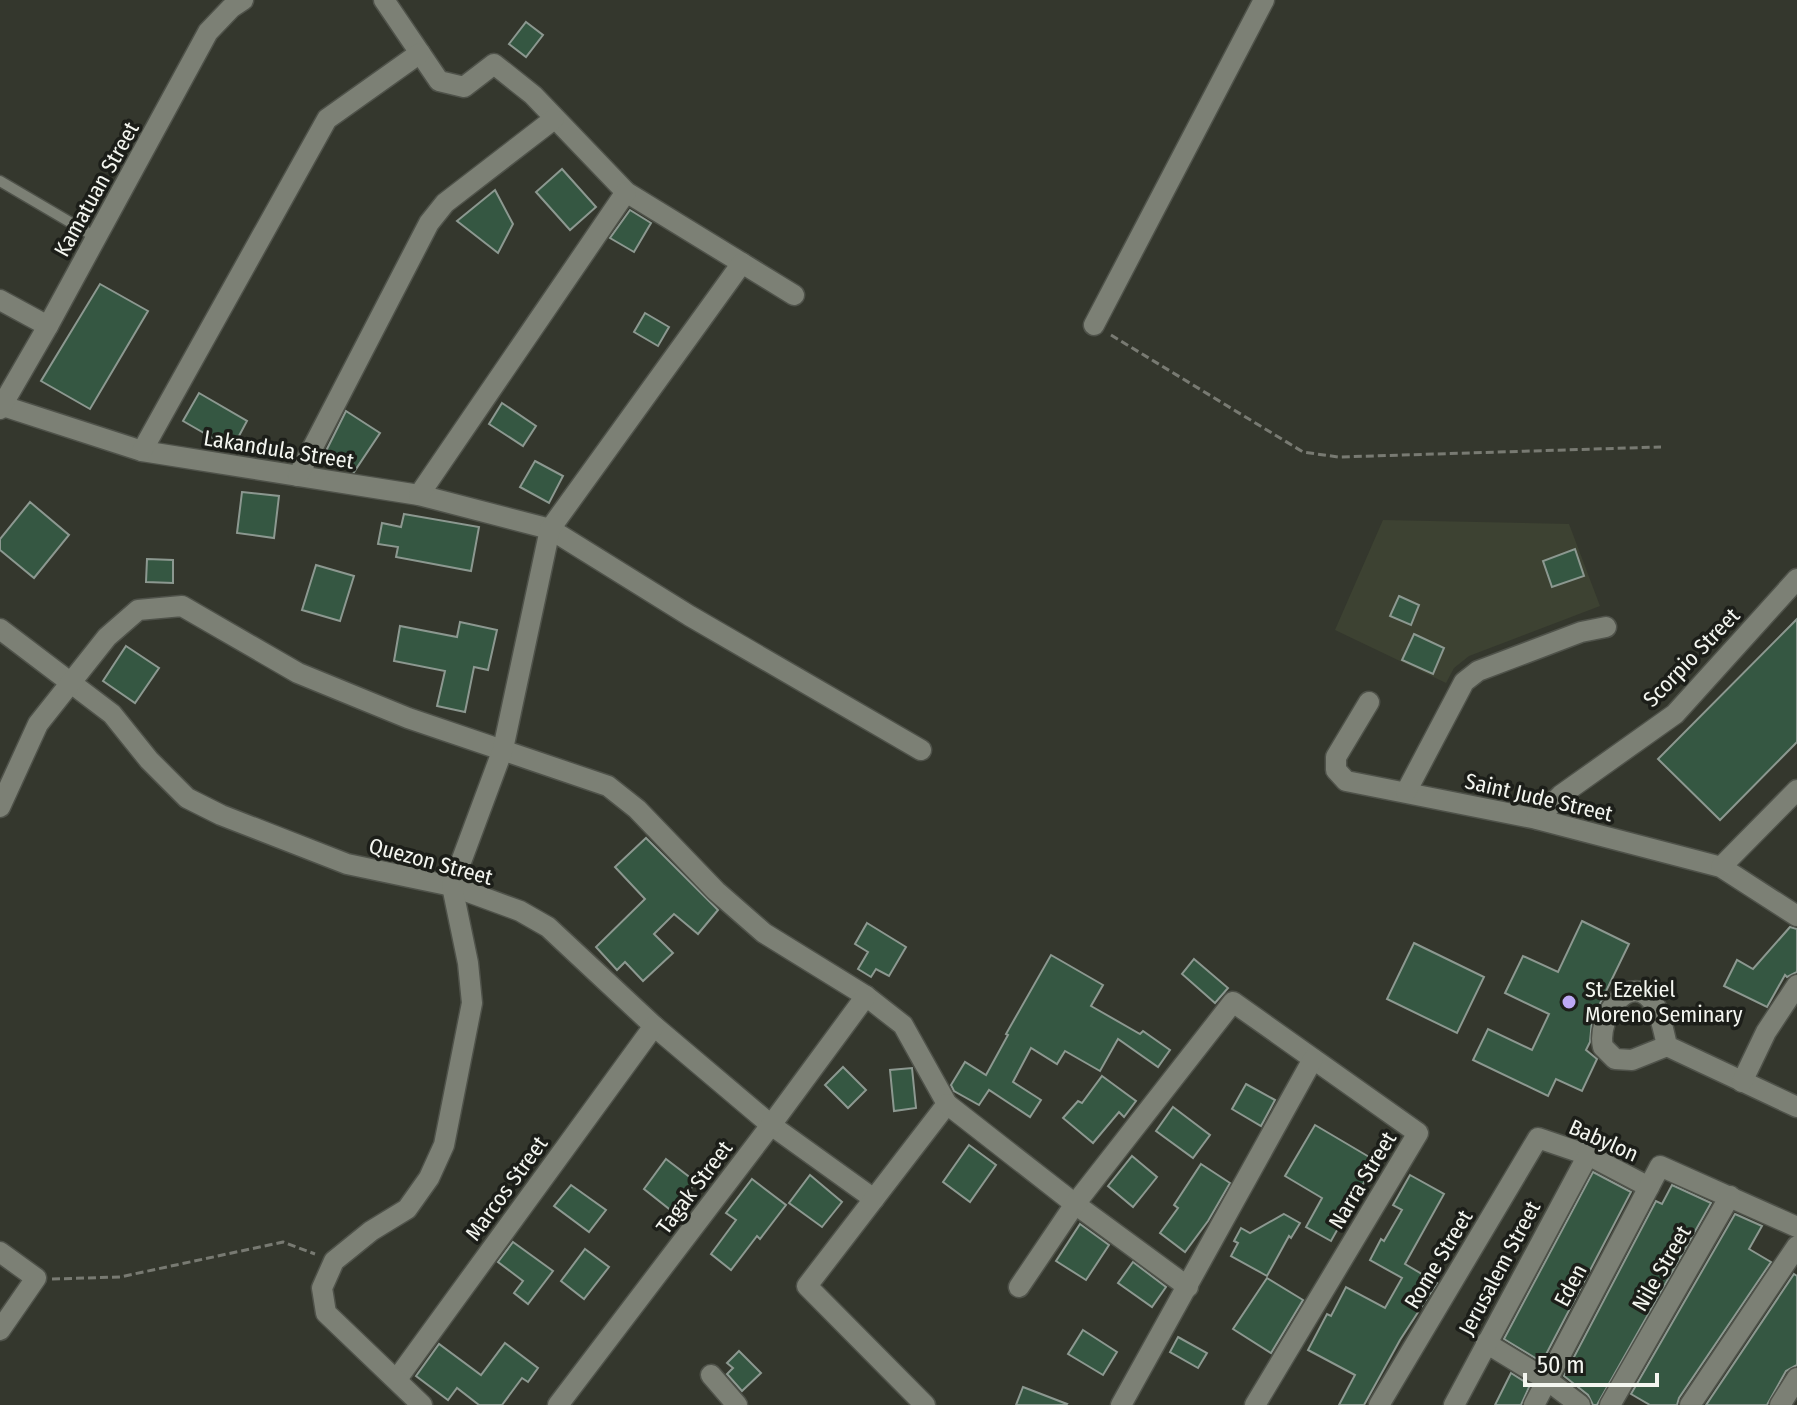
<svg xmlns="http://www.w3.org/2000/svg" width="1797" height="1405" font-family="'Fira Sans Condensed',sans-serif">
  <rect width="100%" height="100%" fill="#34372d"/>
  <polygon fill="#3d4232" points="1383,520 1569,524 1600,606 1469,656 1454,668 1446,683 1335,630"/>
  <g fill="#355742" stroke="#8c9890" stroke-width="2">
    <polygon points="526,22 543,35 526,57 509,44"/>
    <polygon points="562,169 596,207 570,230 536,192"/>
    <polygon points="495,190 513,224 498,253 457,221"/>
    <polygon points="630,210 651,223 634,252 610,238"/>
    <polygon points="100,284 148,311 90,409 41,381"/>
    <polygon points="645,313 669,327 658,346 634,332"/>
    <polygon points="199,393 247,421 232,449 183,421"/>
    <polygon points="502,403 536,426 523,446 489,424"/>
    <polygon points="346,411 380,433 354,472 325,453"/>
    <polygon points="535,461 563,476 549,503 520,487"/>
    <polygon points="242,492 279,496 274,538 237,533"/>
    <polygon points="30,502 69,535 34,578 0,550 0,539"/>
    <polygon points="404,514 479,527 471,571 396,557 398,547 378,544 382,523 401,527"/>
    <polygon points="1575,549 1584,576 1552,587 1543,561"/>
    <polygon points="147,559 173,560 173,583 146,582"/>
    <polygon points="316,565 354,576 340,621 302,610"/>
    <polygon points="1399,596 1419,605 1411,625 1390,616"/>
    <polygon points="1797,619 1797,742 1720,820 1658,759"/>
    <polygon points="460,622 497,630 488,670 474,667 465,712 437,706 445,671 394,661 400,626 457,637"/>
    <polygon points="1414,634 1444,648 1433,674 1402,660"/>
    <polygon points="126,646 159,668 135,703 103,681"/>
    <polygon points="646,838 718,910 698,934 674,914 654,934 673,953 643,981 625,962 617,970 596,947 645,899 615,867"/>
    <polygon points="1582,921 1629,944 1592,1020 1590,1042 1586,1050 1597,1059 1582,1091 1556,1079 1548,1096 1473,1060 1488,1029 1532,1050 1549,1014 1505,993 1523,956 1558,972"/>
    <polygon points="867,923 906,947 889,976 876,969 871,977 858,969 868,952 855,944"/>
    <polygon points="1790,927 1797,929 1797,972 1787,977 1785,975 1767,1007 1724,986 1737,960 1753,969"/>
    <polygon points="1414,943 1484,977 1457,1033 1387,999"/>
    <polygon points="1051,955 1103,985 1091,1006 1140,1034 1143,1031 1170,1050 1158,1067 1118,1039 1100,1071 1065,1051 1057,1064 1031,1048 1013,1082 1041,1100 1030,1117 989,1090 979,1105 954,1091 951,1085 965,1062 986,1075 1008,1035 1006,1034"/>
    <polygon points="1194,959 1228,988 1215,1003 1182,974"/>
    <polygon points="843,1067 866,1090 848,1108 825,1085"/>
    <polygon points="912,1068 916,1108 894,1111 890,1070"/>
    <polygon points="1102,1076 1136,1101 1124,1117 1119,1112 1093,1143 1063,1118 1078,1101 1082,1103"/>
    <polygon points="1246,1084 1275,1100 1261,1126 1232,1109"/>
    <polygon points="1173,1107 1210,1135 1193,1158 1156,1131"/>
    <polygon points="1315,1125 1376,1161 1331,1241 1306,1227 1322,1198 1285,1176"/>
    <polygon points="969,1145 996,1165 970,1202 943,1182"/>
    <polygon points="1132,1156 1157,1177 1133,1207 1108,1186"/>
    <polygon points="666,1159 696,1182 673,1212 644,1189"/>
    <polygon points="1201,1164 1230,1183 1208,1221 1185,1252 1160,1233 1178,1208 1174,1205"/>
    <polygon points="1593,1172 1631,1192 1542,1362 1504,1339"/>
    <polygon points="810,1175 842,1202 822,1227 789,1203"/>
    <polygon points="1410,1175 1444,1194 1405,1264 1437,1283 1400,1340 1364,1405 1339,1405 1355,1375 1308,1350 1327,1314 1331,1316 1346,1287 1385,1308 1402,1278 1370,1260 1381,1239 1384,1241 1402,1210 1393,1205"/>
    <polygon points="752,1179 786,1205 760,1239 757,1236 731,1270 711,1254 736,1220 726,1213"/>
    <polygon points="571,1185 606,1210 589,1232 554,1206"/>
    <polygon points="1672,1185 1711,1203 1597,1405 1593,1405 1588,1395 1564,1376 1656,1201 1662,1204"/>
    <polygon points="1284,1214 1300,1223 1291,1238 1289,1236 1267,1276 1231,1256 1238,1243 1234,1241 1241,1228 1250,1233"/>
    <polygon points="1735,1214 1762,1226 1749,1249 1771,1262 1679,1398 1677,1405 1650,1405 1631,1394"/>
    <polygon points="1080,1224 1109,1245 1086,1280 1056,1261"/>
    <polygon points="513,1242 553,1271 528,1304 514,1293 523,1281 498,1262"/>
    <polygon points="585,1249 609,1267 584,1299 561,1281"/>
    <polygon points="1133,1262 1166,1287 1152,1307 1118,1283"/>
    <polygon points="1794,1274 1797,1276 1797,1365 1786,1371 1767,1405 1706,1405"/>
    <polygon points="1267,1278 1303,1300 1271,1353 1233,1329"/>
    <polygon points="1083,1330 1117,1352 1103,1375 1068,1354"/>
    <polygon points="1178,1337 1207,1353 1198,1368 1170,1352"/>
    <polygon points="505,1343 538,1368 528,1382 522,1378 502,1405 479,1405 457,1388 448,1400 416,1376 439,1344 481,1375"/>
    <polygon points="739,1351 761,1373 742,1391 727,1374 733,1368 727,1363"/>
    <polygon points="1511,1373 1530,1385 1521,1405 1495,1405"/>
    <polygon points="1023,1387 1067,1404 1066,1405 1016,1405"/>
  </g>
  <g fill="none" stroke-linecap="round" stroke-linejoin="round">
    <defs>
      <polyline id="lane" points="0,181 97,238"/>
      <g id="street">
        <polyline points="384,0 439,81 464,87 494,64 533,95 626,192 794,295"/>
        <polyline points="0,300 48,326"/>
        <polyline points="1094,325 1264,0"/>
        <polyline points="3,406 142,451 419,495 550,529 690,616 921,750"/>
        <polyline points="0,409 48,326 208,32 231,8 243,0"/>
        <polyline points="142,451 327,119 420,53"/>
        <polyline points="298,476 429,223 445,203 554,119"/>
        <polyline points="419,495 626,192"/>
        <polyline points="0,629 112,714 149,760 187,798 221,815 347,864 452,886 520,911 548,927 654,1026 771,1125 874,1199"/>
        <polyline points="1369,702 1336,757 1336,770 1346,781 1537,819 1721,867 1797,916"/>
        <polyline points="1406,792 1464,682 1478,671 1581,632 1606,627"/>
        <polyline points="0,807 38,724 107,637 138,610 182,606 298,673 408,718 608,786 637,809 716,891 764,933 866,996 903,1025 947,1104 807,1286 925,1405"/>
        <polyline points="1537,819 1561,795 1675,714 1797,579"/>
        <polyline points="1721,867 1797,790"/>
        <path d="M 1667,1046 L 1632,1060 L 1615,1059 L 1603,1047 C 1596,1017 1631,968 1654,1004 C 1661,1015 1664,1033 1667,1046 L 1797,1107"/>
        <polyline points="1742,1082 1766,1032 1797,985"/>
        <polyline points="947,1104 1075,1204 1188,1287"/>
        <polyline points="0,1252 36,1278 0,1330"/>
        <polyline points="1019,1287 1075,1204 1233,1002 1418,1133 1255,1405"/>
        <polyline points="1486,1343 1547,1380 1580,1405"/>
        <polyline points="711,1375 737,1405"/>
        <polyline points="397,1379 654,1026"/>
        <polyline points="422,1405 326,1313 322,1288 334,1261 371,1231 407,1209 429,1178 444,1145 472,1003 468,963 452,886 503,749 550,529 742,263"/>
        <polyline points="558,1405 771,1125 866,996"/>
        <polyline points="1121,1405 1313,1059"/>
        <polyline points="1379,1405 1538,1138 1588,1155 1649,1187"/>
        <polyline points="1454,1405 1588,1155"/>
        <polyline points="1534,1405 1660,1166 1797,1227"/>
        <polyline points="1610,1405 1730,1196"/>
        <polyline points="1690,1405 1797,1246"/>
        <polyline points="1780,1405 1797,1378"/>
      </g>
    </defs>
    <use href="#lane" stroke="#4f524a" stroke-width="13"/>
    <use href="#street" stroke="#4f524a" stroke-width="23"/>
    <g stroke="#787a72" stroke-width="3" stroke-dasharray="8 4" stroke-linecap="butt">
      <polyline points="1111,335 1303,452 1338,457 1661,447"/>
      <polyline points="52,1279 120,1277 283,1242 315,1254"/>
    </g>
    <use href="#lane" stroke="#7c8075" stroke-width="10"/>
    <use href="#street" stroke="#7c8075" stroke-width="20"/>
  </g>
  <circle fill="#bda9f5" stroke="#1c1e19" stroke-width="3" cx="1569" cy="1002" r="8"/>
  <g text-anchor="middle" stroke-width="7" stroke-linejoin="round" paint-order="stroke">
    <g font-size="22" fill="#f4f6f0" stroke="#1c1e19">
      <text transform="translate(96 189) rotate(-61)" y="8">Kamatuan Street</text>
      <text transform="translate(279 449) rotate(9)" y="8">Lakandula Street</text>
      <text transform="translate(1691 657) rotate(-46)" y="8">Scorpio Street</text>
      <text transform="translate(1539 797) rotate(13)" y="8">Saint Jude Street</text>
      <text transform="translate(431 861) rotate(15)" y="8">Quezon Street</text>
      <text transform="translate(1604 1140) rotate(24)" y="8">Babylon</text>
      <text transform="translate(1362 1180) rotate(-59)" y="8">Narra Street</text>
      <text transform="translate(694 1187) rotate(-53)" y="8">Tagak Street</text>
      <text transform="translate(506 1188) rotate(-54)" y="8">Marcos Street</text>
      <text transform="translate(1438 1259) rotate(-59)" y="8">Rome Street</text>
      <text transform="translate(1499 1268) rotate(-62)" y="8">Jerusalem Street</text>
      <text transform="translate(1661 1268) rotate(-60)" y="8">Nile Street</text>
      <text transform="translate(1570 1285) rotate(-62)" y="8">Eden</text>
    </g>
    <g font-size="22" fill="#f4f6f0" stroke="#1c1e19" text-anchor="start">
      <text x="1585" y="997">St. Ezekiel<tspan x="1585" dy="25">Moreno Seminary</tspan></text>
    </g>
  </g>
  <path d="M1525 1373v12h132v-12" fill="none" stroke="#f4f6f0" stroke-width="4"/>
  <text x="1537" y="1373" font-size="24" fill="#f4f6f0" stroke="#1c1e19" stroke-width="6" paint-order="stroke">50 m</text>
</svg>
